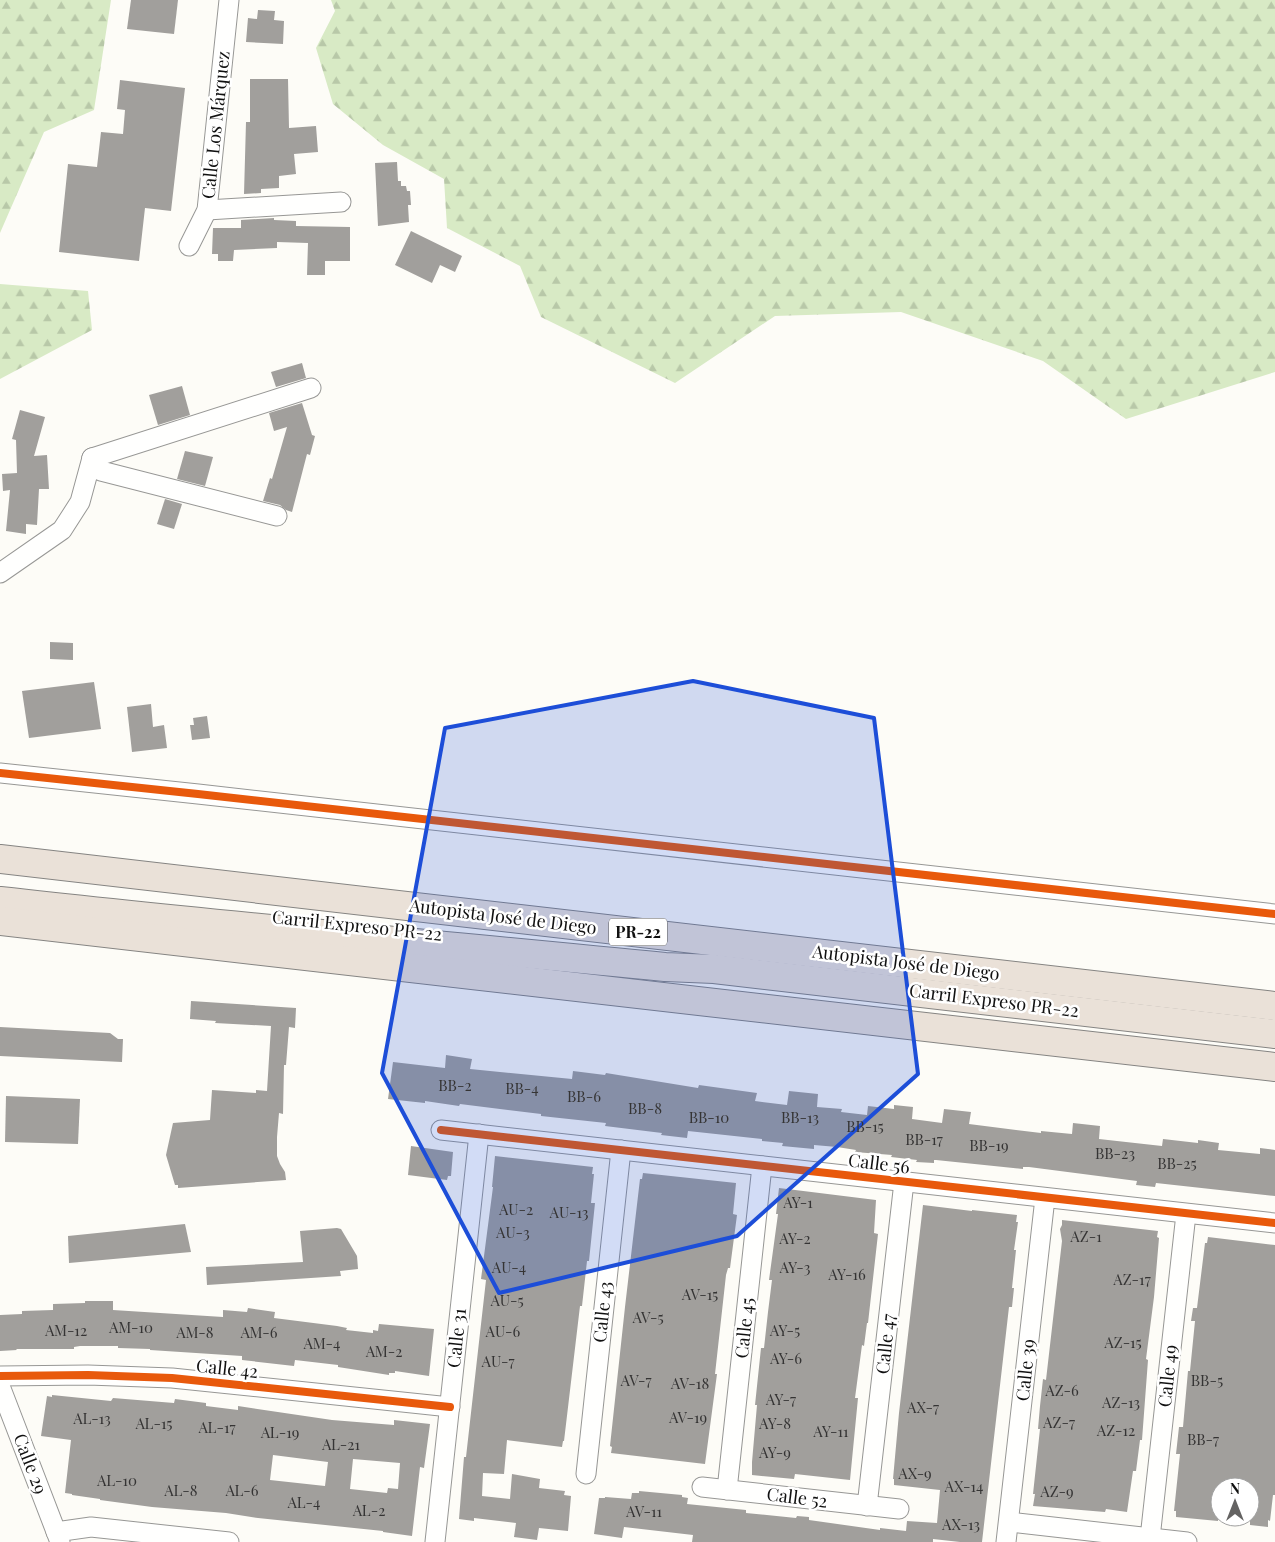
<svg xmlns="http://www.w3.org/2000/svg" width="1275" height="1542" font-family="'Playfair Display',serif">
  <defs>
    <pattern id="forest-firs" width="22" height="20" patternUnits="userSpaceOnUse" patternTransform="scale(1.25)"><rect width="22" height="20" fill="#d8eac5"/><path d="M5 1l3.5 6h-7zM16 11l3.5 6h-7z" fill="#b8c8a8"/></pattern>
  </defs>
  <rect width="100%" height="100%" fill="#fdfcf7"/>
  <g fill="url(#forest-firs)">
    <polygon points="0,0 111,0 94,110 44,132 0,233"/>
    <polygon points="331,0 1275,0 1275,372 1126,419 1043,361 901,312 775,316 675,383 541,317 520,266 447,228 444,179 383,145 333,104 316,48 335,11"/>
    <polygon points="0,284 88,291 92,330 0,379"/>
  </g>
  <g fill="#a19f9c" fill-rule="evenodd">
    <polygon points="131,0 178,0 174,34 127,29"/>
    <polygon points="258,10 275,11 274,20 284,21 283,44 246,42 248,18 257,19"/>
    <polygon points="250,79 288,79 289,128 316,126 318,152 294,154 296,174 279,176 279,188 261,189 261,193 244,194 246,122 250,122"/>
    <polygon points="120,80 185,88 171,211 145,208 139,261 59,252 68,164 97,167 101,132 123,134 125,110 117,109"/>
    <polygon points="397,162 398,181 401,181 401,186 406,186 407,191 410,191 411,205 408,205 409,222 378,226 375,163"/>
    <polygon points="274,218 274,220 296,221 296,226 350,227 350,261 325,261 325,275 307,275 308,243 277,242 277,248 234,250 233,261 218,261 218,254 212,254 213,228 241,228 241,220"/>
    <polygon points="411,231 462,256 455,272 440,265 432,283 395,265"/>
    <polygon points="302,363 306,378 276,387 271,372"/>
    <polygon points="182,386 190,415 158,425 149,395"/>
    <polygon points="302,403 312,435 315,436 310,455 307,454 292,512 286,510 280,505 263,501 270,478 272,479 287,427 274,431 269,413"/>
    <polygon points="20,410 45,417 34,456 47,455 49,489 39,489 37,525 26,524 26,534 6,531 10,490 3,491 2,474 17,473 16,440 12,439"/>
    <polygon points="185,451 213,457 205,486 177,479"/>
    <polygon points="165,499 182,504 174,529 157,524"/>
    <polygon points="50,642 73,643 73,660 50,659"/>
    <polygon points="94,682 101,729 29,738 22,691"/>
    <polygon points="151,704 153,727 164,725 167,748 132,752 127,707"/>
    <polygon points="207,716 210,738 192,740 190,725 194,725 193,718"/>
    <polygon points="191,1001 296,1008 295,1028 289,1027 286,1065 284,1065 283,1114 279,1113 277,1137 277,1156 280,1164 285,1172 286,1180 178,1188 178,1185 175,1185 166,1155 173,1123 210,1120 212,1090 256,1093 256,1090 267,1091 271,1026 215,1023 216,1021 190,1019"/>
    <polygon points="0,1027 110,1033 118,1039 123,1039 122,1062 0,1056"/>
    <polygon points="446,1055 472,1059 470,1069 572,1079 573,1071 605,1075 606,1073 698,1088 699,1085 757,1093 755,1101 787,1105 789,1091 818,1094 817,1107 842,1109 841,1112 867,1115 868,1106 894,1109 894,1105 913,1107 912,1119 942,1123 944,1109 971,1112 969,1124 1041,1133 1041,1131 1072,1134 1073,1123 1100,1126 1099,1139 1162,1146 1163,1139 1198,1143 1198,1140 1219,1143 1218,1150 1260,1154 1260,1148 1275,1150 1275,1196 1156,1183 1155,1187 1136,1185 1137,1181 1029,1167 1023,1167 1023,1169 936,1160 934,1160 934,1163 916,1162 917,1160 891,1157 892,1155 855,1152 856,1150 837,1147 814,1145 814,1149 782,1146 783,1143 762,1141 762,1139 688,1131 687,1138 661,1135 662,1133 605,1126 606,1123 541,1116 541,1114 460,1104 459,1106 425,1101 425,1103 388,1099 393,1062 445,1068"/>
    <polygon points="6,1096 80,1099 78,1144 5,1142"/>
    <polygon points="411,1146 453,1152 451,1176 448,1176 447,1180 408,1175"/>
    <polygon points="495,1156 593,1167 592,1174 594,1174 591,1203 595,1203 589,1261 587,1261 582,1306 580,1306 564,1441 563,1441 562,1447 507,1440 504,1474 483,1473 482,1496 510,1499 512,1474 540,1479 539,1488 565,1491 564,1495 571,1496 568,1531 539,1528 537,1540 514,1537 516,1523 474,1518 474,1521 459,1519 464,1457 466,1457 486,1280 481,1279 493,1187 492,1187"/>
    <polygon points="643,1173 736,1183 733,1214 737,1215 730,1268 728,1268 726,1275 715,1374 717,1374 705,1464 611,1453 612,1447 610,1446 625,1307 640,1179 642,1179"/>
    <polygon points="779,1188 876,1200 874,1233 878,1234 868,1323 867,1323 864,1346 862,1345 855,1398 858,1398 850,1480 795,1474 794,1479 752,1475 752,1462 757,1405 755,1405 761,1348 764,1348 768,1312 772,1280 769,1280 778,1214 776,1214"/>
    <polygon points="923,1205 972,1211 972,1210 1017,1215 1016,1222 1018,1222 1014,1250 1016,1250 1012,1288 1014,1288 1012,1307 1009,1307 982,1542 960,1542 933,1539 933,1542 692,1542 693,1535 624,1527 622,1538 594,1534 599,1498 605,1498 605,1497 631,1499 632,1493 639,1493 639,1491 682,1495 682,1497 688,1498 687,1504 746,1510 746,1513 796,1518 797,1516 809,1517 809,1520 880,1530 880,1528 906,1531 907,1521 937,1523 940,1490 894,1485 894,1479 893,1479 899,1413"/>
    <polygon points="1062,1220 1158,1231 1157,1237 1159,1238 1154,1297 1146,1359 1148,1360 1142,1440 1140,1440 1136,1471 1133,1471 1127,1512 1106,1509 1105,1512 1033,1506 1035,1494 1033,1494 1040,1429 1038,1429 1040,1406 1043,1379 1046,1380 1062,1241 1060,1229 1062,1225"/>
    <polygon points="185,1224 191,1252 69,1263 68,1236"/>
    <polygon points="337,1228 341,1229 357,1256 358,1269 340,1271 341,1276 207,1285 206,1267 303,1262 300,1231"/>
    <polygon points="1208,1237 1275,1245 1275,1495 1273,1495 1270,1521 1268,1520 1268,1527 1250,1525 1250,1487 1220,1487 1218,1521 1176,1517 1176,1511 1174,1511 1180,1454 1176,1454 1179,1427 1183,1427 1188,1371 1190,1371 1195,1321 1191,1321 1193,1308 1197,1308 1205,1243 1207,1243"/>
    <polygon points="85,1301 113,1301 113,1310 223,1317 223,1310 247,1312 248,1308 275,1312 274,1318 337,1326 347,1328 346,1330 373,1333 373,1330 378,1331 379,1324 434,1329 429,1376 395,1371 395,1373 389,1373 389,1375 338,1367 338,1365 295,1360 294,1366 242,1360 242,1356 150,1350 150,1349 118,1348 118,1346 80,1346 74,1347 74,1349 16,1349 17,1350 0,1351 0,1315 22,1314 22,1311 53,1310 53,1304 85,1303"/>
    <path d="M 52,1395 L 111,1401 L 113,1398 L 174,1403 L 175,1399 L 206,1403 L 206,1406 L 238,1410 L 238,1406 L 332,1420 L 394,1425 L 394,1420 L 430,1424 L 424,1468 L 420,1467 L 412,1536 L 383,1532 L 383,1531 L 258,1518 L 226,1513 L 152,1507 L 100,1500 L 100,1499 L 72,1495 L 72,1494 L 65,1493 L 71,1440 L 41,1436 L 47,1396 L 52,1397 ZM 273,1455 L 328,1462 L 325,1486 L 270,1480 ZM 353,1459 L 400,1463 L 398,1489 L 388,1488 L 387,1493 L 350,1489 Z"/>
  </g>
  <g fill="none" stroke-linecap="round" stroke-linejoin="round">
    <defs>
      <g id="minor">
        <polyline points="207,210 341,202"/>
        <polyline points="189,246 207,210 229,0"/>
        <polyline points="92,458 311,388"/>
        <polyline points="92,458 101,471 277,516"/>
        <polyline points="0,573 62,530 80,502 92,458"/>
        <polyline points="0,773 198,794 1275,914"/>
        <polyline points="441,1130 1275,1223"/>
        <polyline points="0,1376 88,1375 172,1378 450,1407"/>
        <polyline points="0,1386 60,1542"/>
        <polyline points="586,1474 621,1150"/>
        <polyline points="702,1487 899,1509"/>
        <polyline points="727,1490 762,1166"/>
        <polyline points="867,1506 904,1182"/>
        <polyline points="1009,1522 1187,1542"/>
        <polyline points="56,1532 91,1527 229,1542"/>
        <polyline points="1150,1538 1186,1214"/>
        <polyline points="435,1542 479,1134"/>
        <polyline points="1006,1542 1045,1198"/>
      </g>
      <g id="motorway">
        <polyline points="0,859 1275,1006"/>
        <path d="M 0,901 C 221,926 443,945 665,967 L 714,969 L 1275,1034"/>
        <polyline points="0,921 1275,1067"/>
      </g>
    </defs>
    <use href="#minor" stroke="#979795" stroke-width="21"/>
    <use href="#motorway" stroke="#858482" stroke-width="30"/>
    <use href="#minor" stroke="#fffffe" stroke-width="19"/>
    <use href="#motorway" stroke="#eae1d8" stroke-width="28"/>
    <defs>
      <g id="cycleway">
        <polyline points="0,773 198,794 1275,914"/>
        <polyline points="441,1130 1275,1223"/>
        <polyline points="0,1376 88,1375 172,1378 450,1407"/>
      </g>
    </defs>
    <use href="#cycleway" stroke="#fff" stroke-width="11"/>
    <use href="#cycleway" stroke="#e8590c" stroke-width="8"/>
  </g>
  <path fill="#1d4ed8" fill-opacity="0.2" stroke="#1d4ed8" stroke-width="4" stroke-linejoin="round" d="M 693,681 L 874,718 L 918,1074 L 737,1236 L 499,1293 L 382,1073 L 445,728 Z"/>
  <g text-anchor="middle" stroke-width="5" stroke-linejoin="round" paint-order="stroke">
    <g font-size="15" fill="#353434">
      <text x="455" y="1091">BB-2</text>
      <text x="522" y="1094">BB-4</text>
      <text x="584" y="1102">BB-6</text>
      <text x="645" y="1114">BB-8</text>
      <text x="709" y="1123">BB-10</text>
      <text x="800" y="1123">BB-13</text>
      <text x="865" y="1132">BB-15</text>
      <text x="924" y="1145">BB-17</text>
      <text x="989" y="1151">BB-19</text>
      <text x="1115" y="1159">BB-23</text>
      <text x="1177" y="1169">BB-25</text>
      <text x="798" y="1208">AY-1</text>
      <text x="516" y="1215">AU-2</text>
      <text x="569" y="1218">AU-13</text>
      <text x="513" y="1238">AU-3</text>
      <text x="1086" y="1242">AZ-1</text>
      <text x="795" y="1244">AY-2</text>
      <text x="509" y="1273">AU-4</text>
      <text x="795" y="1273">AY-3</text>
      <text x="847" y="1280">AY-16</text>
      <text x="1132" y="1285">AZ-17</text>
      <text x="700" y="1300">AV-15</text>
      <text x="507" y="1306">AU-5</text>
      <text x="648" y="1323">AV-5</text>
      <text x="131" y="1333">AM-10</text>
      <text x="66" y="1336">AM-12</text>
      <text x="785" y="1336">AY-5</text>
      <text x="503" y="1337">AU-6</text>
      <text x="195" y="1338">AM-8</text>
      <text x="259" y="1338">AM-6</text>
      <text x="1123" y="1348">AZ-15</text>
      <text x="322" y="1349">AM-4</text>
      <text x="384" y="1357">AM-2</text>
      <text x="786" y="1364">AY-6</text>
      <text x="498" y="1367">AU-7</text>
      <text x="636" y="1386">AV-7</text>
      <text x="1207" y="1386">BB-5</text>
      <text x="690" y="1389">AV-18</text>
      <text x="1062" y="1396">AZ-6</text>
      <text x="781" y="1405">AY-7</text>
      <text x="1121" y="1408">AZ-13</text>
      <text x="923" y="1413">AX-7</text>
      <text x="688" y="1423">AV-19</text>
      <text x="92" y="1424">AL-13</text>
      <text x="1059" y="1428">AZ-7</text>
      <text x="154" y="1429">AL-15</text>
      <text x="775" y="1429">AY-8</text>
      <text x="217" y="1433">AL-17</text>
      <text x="1116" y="1436">AZ-12</text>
      <text x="831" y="1437">AY-11</text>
      <text x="280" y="1438">AL-19</text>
      <text x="1203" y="1445">BB-7</text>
      <text x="341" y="1450">AL-21</text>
      <text x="775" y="1458">AY-9</text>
      <text x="915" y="1479">AX-9</text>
      <text x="117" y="1486">AL-10</text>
      <text x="964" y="1492">AX-14</text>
      <text x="181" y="1496">AL-8</text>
      <text x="242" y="1496">AL-6</text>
      <text x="1057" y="1497">AZ-9</text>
      <text x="304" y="1508">AL-4</text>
      <text x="369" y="1516">AL-2</text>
      <text x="644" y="1517">AV-11</text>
      <text x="961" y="1530">AX-13</text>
    </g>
    <rect fill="#fff" stroke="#585858" stroke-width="1" x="609" y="918.5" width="58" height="27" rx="4"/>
    <g font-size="16" font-weight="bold" fill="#111">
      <text x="638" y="938">PR-22</text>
    </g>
    <g font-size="18" fill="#111" stroke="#fff">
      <text transform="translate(216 125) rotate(-84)" y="6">Calle Los Márquez</text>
      <text transform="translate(503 917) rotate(7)" y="6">Autopista José de Diego</text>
      <text transform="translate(357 926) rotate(6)" y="6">Carril Expreso PR-22</text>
      <text transform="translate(906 963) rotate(7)" y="6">Autopista José de Diego</text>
      <text transform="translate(994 1001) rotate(7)" y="6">Carril Expreso PR-22</text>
      <text transform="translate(879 1164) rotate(7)" y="6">Calle 56</text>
      <text transform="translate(603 1312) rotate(-84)" y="6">Calle 43</text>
      <text transform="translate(745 1328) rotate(-84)" y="6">Calle 45</text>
      <text transform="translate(457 1338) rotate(-84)" y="6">Calle 31</text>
      <text transform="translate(886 1344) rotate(-84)" y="6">Calle 47</text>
      <text transform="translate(227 1369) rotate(6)" y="6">Calle 42</text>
      <text transform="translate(1026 1370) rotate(-84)" y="6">Calle 39</text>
      <text transform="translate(1168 1376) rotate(-84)" y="6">Calle 49</text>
      <text transform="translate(30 1464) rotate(69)" y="6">Calle 29</text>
      <text transform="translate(797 1498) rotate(7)" y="6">Calle 52</text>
    </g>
  </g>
  <g transform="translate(1235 1502)"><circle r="24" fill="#ffffff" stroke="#a0a0a0"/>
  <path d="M0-4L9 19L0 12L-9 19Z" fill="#646362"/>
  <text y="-8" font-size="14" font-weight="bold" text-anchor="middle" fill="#111111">N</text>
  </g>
</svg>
